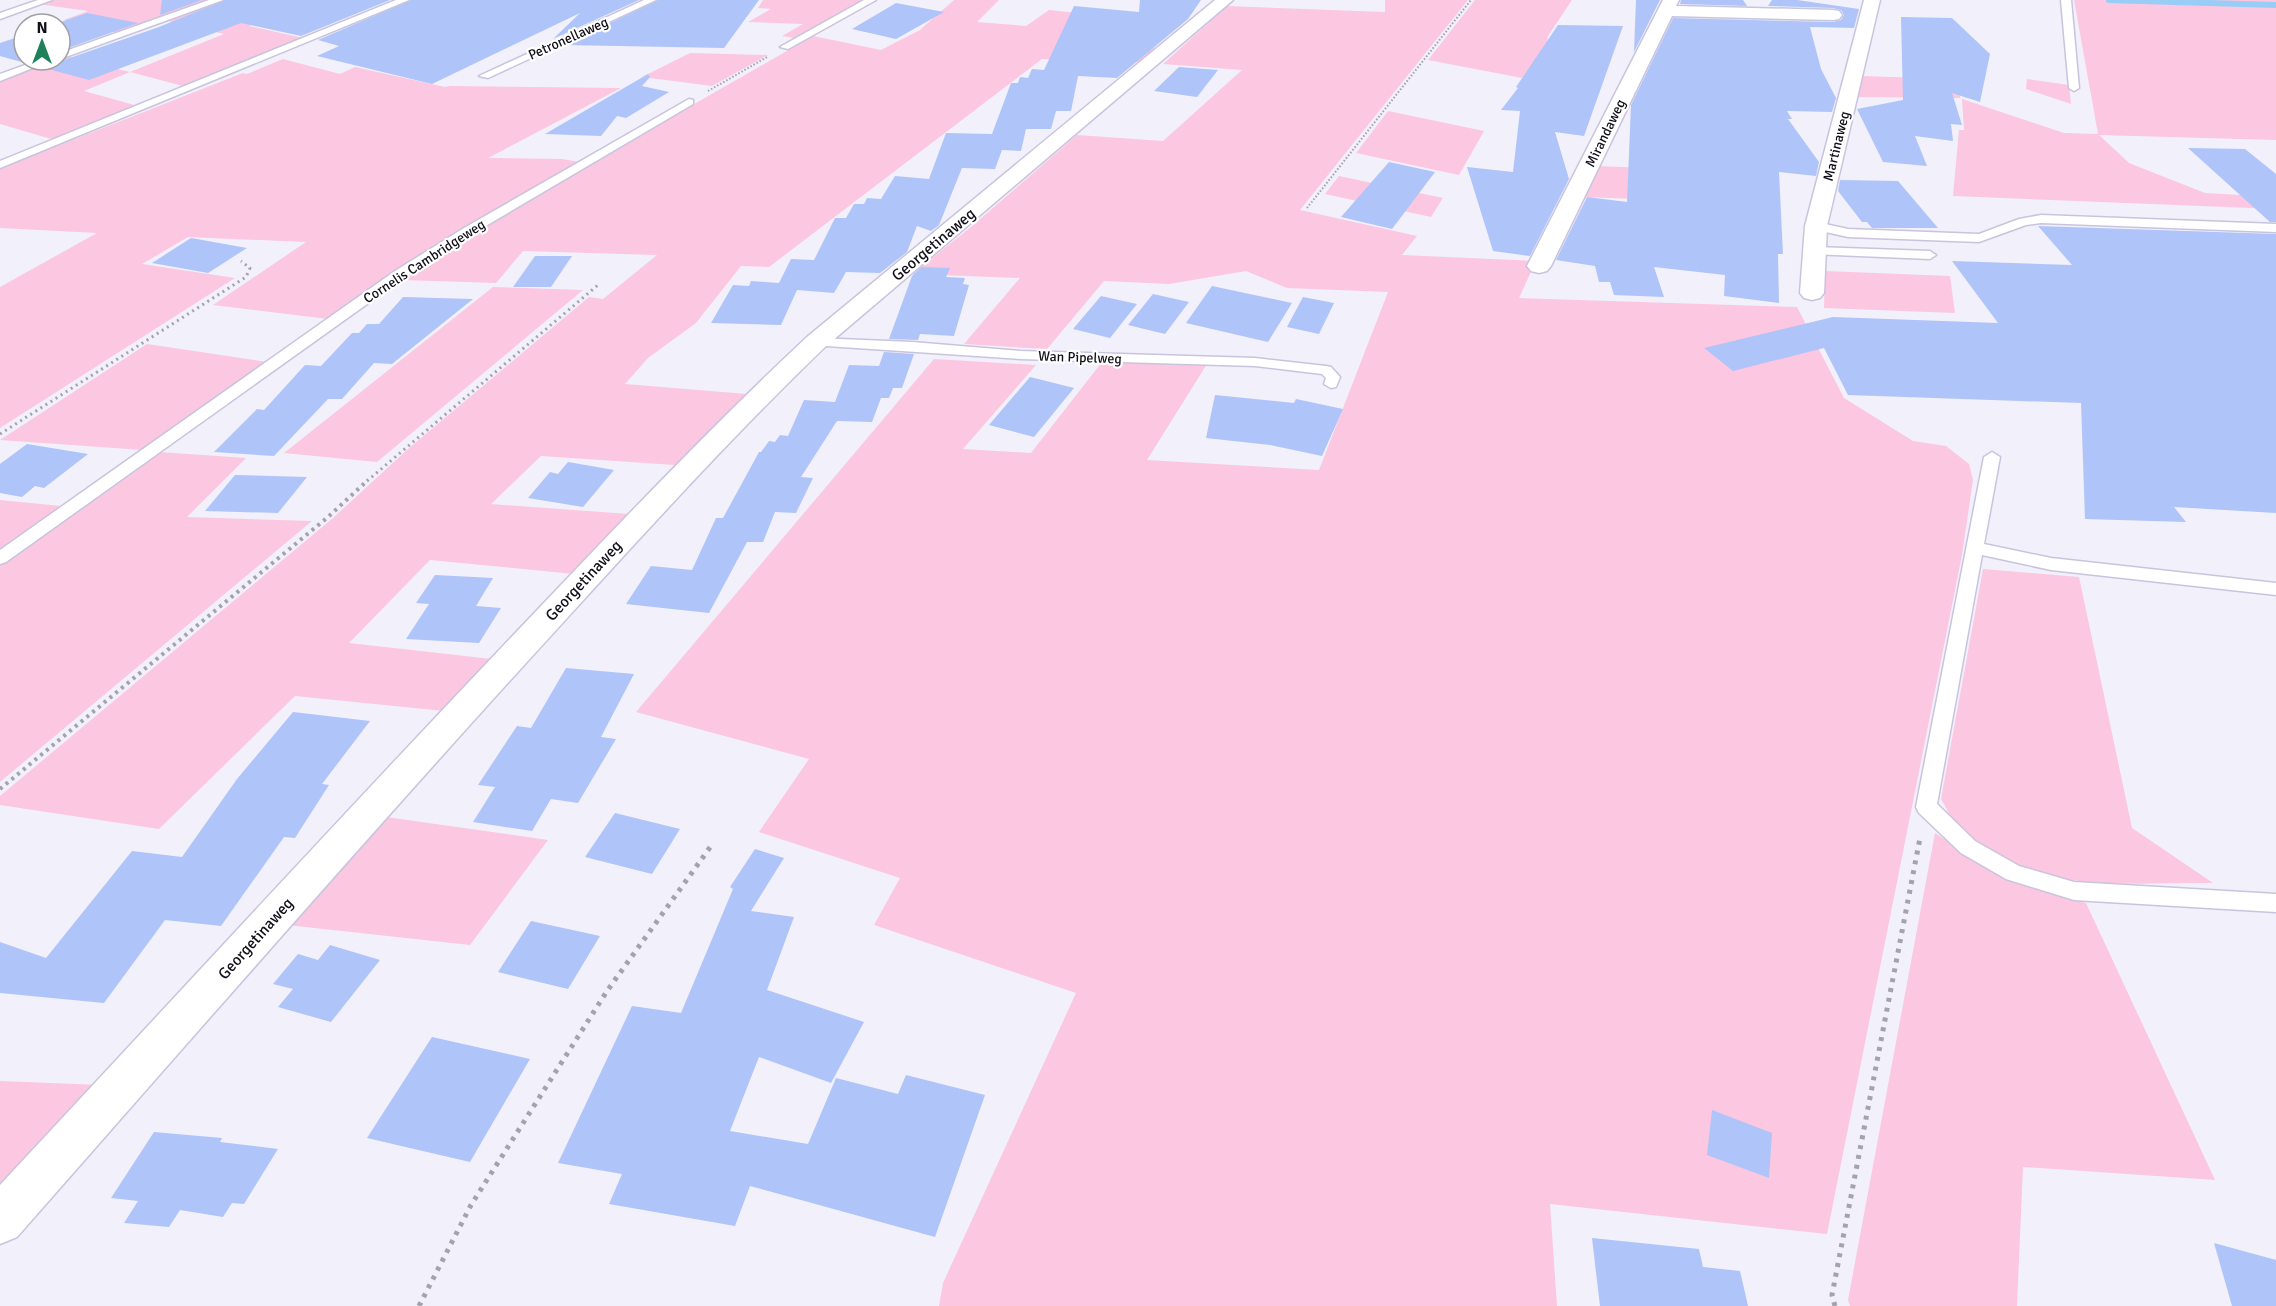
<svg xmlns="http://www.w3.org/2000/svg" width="2276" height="1306" font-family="Signika,sans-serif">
  <rect width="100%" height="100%" fill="#f2f0fb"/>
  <g fill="#fcc7e1">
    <polygon points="51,0 215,0 118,33 64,20 88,11 38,4"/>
    <polygon points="222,0 262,0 293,7 249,26 312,40 194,89 130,72 84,91 145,108 58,141 0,124 0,80 66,56 130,72 224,34 164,20"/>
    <polygon points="763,0 865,0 794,38 782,36 803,24 748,22 771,9 758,8"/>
    <polygon points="954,0 999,0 977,22 1026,26 1049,10 1097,15 1060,45 1160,48 1144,62 1042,59 769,267 741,266 696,323 648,358 625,384 747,394 675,465 541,456 491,504 629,514 574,574 430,560 349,643 492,659 444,711 295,696 159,829 0,805 0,796 333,518 408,449 589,297 603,299 657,255 523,251 496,283 401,280 487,223 813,36 881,50 920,30"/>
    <polygon points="1385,0 1468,0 1300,210 1417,236 1402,255 1536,261 1519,298 1797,307 1844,398 1913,441 1946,446 1969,464 1973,480 1962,555 1827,1234 1550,1204 1557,1306 939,1306 943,1283 1076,993 874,925 900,878 759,832 809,759 636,712 934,359 1036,365 963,449 1031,453 1102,362 1207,364 1147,460 1319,470 1388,292 1287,288 1246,271 1169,284 1104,281 1047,349 964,344 1020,278 912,274 971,227 1077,135 1163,141 1242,70 1163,64 1227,6 1385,12"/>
    <polygon points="1475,0 1572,0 1548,36 1542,71 1527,71 1522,78 1428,60"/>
    <polygon points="2074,0 2276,0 2276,140 2099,135 2129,163 2205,193 2276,197 2276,209 1953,196 1959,130 1964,130 1962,99 2064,133 2098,134"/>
    <polygon points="690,53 768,55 712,86 642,77"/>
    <polygon points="283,59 340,74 355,67 445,87 450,86 621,88 488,158 562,159 580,162 328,319 213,305 306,242 188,237 142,264 235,278 0,428 0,287 97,233 0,228 0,164 6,166 243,73 247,74"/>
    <polygon points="1859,76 1962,79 1960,98 1854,97"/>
    <polygon points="2027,79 2069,85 2071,104 2026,89"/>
    <polygon points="1388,111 1484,131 1459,175 1356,153"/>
    <polygon points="1596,166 1704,170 1697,201 1580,197"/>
    <polygon points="1339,176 1443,198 1431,217 1325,194"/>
    <polygon points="1825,271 1950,276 1955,313 1824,308"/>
    <polygon points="493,287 583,290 377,462 284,453"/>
    <polygon points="147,344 267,362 143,450 0,440"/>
    <polygon points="159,452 246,458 187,517 312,521 0,782 0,564"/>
    <polygon points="0,500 61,506 0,550"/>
    <path d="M 1983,569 L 2079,577 L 2132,828 L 2213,883 C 2128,882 2020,897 1957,826 C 1951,819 1946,807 1941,799 Z"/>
    <polygon points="386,817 548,840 470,945 287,925"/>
    <polygon points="1935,833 2010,881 2086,903 2215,1180 2023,1167 2017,1306 1850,1306 1848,1300"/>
    <polygon points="0,1081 101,1085 0,1196"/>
  </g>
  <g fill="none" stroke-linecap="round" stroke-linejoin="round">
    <polyline stroke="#98cdf5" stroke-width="6" points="2109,0 2276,5"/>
  </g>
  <g fill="#afc4f9">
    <polygon points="162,0 202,0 160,15"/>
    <polygon points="225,0 390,0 301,36 241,23 89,80 41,67 55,60 61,61 159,27"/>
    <polygon points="411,0 639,0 553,39 580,13 432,84 317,56 339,46 318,40"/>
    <polygon points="658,0 759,0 724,48 564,45"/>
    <polygon points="1140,0 1201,0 1188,19 1117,78 1078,76 1071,111 1056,111 1051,129 1026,129 1021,151 1002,150 995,169 962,168 939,225 931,231 917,226 907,252 880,273 846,272 834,293 797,290 781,325 711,323 733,285 749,286 751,281 779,283 791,259 814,260 835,218 846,218 854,204 864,204 867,198 881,199 895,176 929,179 946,133 992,134 1011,83 1018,83 1020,77 1028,78 1032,69 1044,70 1074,6 1139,12"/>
    <polygon points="1636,0 1660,0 1634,52"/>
    <polygon points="1681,0 1743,0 1747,6 1680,4"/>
    <polygon points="1772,0 1797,0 1859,9 1854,28 1810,27 1821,69 1836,98 1832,112 1787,111 1792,119 1788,119 1819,162 1816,176 1779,172 1783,254 1778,254 1779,303 1724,296 1725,275 1654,267 1664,297 1614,295 1610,282 1599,282 1595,266 1556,260 1587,197 1627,202 1631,105 1673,18 1833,22 1841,20 1844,15 1841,10 1833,8 1768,6"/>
    <polygon points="896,3 944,12 896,39 852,29"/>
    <polygon points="87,13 138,23 60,51 60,24 55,24"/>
    <polygon points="1901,17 1952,18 1990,54 1980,102 1952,93 1962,125 1951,124 1953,141 1915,136 1927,166 1883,162 1857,109 1903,100"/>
    <polygon points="1558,25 1623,26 1584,136 1555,132 1569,179 1530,256 1493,251 1467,167 1513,172 1520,111 1501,110 1518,88 1516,87"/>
    <polygon points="24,35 24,60 32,60 25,63 0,56 0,43"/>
    <polygon points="1179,67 1218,70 1197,97 1154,91"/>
    <polygon points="648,74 650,77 642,86 669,92 626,118 617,116 601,136 545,134"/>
    <polygon points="2188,148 2245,149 2276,174 2276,222 2270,222"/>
    <polygon points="1389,162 1435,172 1392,229 1341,217"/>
    <polygon points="1840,180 1898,181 1938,228 1872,228 1867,222 1862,222 1838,191"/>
    <polygon points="2038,226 2276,234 2276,513 2174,507 2186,522 2085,519 2081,403 1848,395 1824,348 1733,371 1704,348 1833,317 1998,323 1952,261 2072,265"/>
    <polygon points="191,238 247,248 208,273 152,263"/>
    <polygon points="535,256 572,256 551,287 513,287"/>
    <polygon points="922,267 950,268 946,277 965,278 963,284 969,285 954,336 920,334 918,340 889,339 912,276"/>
    <polygon points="1212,286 1292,303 1268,342 1186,323"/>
    <polygon points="1153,294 1189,302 1165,334 1128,325"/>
    <polygon points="1101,296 1137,304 1110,338 1073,329"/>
    <polygon points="403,297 473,299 392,364 374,363 342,399 328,399 274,456 214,452 257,409 264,410 305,365 321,366 352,333 359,333 367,324 379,324"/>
    <polygon points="1303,297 1334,303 1319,334 1287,327"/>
    <polygon points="884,352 914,354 902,388 893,388 889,398 881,398 872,422 837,421 801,477 813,478 796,513 775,512 763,542 747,542 709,613 626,604 651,566 692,570 716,518 723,518 759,452 761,452 769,441 775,442 780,435 788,436 804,400 835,402 849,365 879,366"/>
    <polygon points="1030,377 1074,388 1034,437 989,425"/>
    <polygon points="1215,395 1294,403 1296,399 1343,409 1322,456 1270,445 1206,438"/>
    <polygon points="27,444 88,454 44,488 35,486 22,497 0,493 0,464"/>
    <polygon points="568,462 614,470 583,507 528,498 550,472 558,474"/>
    <polygon points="235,475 307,477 278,513 205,511"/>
    <polygon points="435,575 493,578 476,606 501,608 479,643 406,639 429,604 416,603"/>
    <polygon points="566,668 634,674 601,737 616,739 578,803 551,799 532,831 473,822 495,787 478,785 517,726 531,728"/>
    <polygon points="293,712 370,721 322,784 329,785 295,838 284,837 221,926 165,920 104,1003 0,993 0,942 46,958 132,851 182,857 237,779"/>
    <polygon points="615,813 680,829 652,874 585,857"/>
    <polygon points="755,849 784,858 751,911 794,917 767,990 864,1022 831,1083 759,1057 730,1131 808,1144 836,1078 898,1094 906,1075 985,1095 935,1237 750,1186 735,1226 609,1204 622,1174 558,1163 632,1006 681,1013 733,889 730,887"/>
    <polygon points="531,921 600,936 568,989 498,972"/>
    <polygon points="330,945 380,960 331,1022 278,1007 293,989 273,984 298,954 318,960"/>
    <polygon points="432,1037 530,1059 470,1162 367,1138"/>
    <polygon points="1712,1110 1772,1133 1769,1178 1707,1155"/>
    <polygon points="154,1132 222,1138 220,1142 278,1149 244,1204 232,1203 223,1217 180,1210 169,1227 124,1223 138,1201 111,1198"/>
    <polygon points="1592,1238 1699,1249 1703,1267 1740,1271 1748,1306 1600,1306"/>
    <polygon points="2214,1243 2276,1260 2276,1306 2232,1306"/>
  </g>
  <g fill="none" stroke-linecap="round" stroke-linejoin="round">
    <defs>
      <g id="lane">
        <polygon points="38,0 52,0 0,19 0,13"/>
        <polygon points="209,0 223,0 60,59 60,53"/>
        <polygon points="396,0 409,0 0,168 0,161"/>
        <polygon points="644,0 656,0 488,78 479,76"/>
        <polygon points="864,0 876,0 788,49 780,47"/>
        <polygon points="2061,0 2071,0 2079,88 2074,91 2069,88"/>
        <polygon points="39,60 53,60 0,81 0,74"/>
        <polygon points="689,99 693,100 693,104 472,234 405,277 6,562 0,564 0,550 395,271 464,228"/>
        <polygon points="2041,215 2276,224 2276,232 2041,223 2026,225 1979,242 1848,237 1812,229 1810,226 1816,222 1848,229 1979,234 2019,219"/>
        <polygon points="1815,247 1930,251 1936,255 1930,259 1811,254 1809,251 1811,248"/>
        <polygon points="816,338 912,342 1020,351 1255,358 1326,366 1331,367 1340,377 1336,387 1331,388 1324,384 1326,378 1322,374 1255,366 1020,359 811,345 809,342"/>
        <polygon points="1992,452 2000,457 1984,544 2051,558 2276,583 2276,595 2051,570 1982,555 1937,804 1975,841 2019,866 2074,882 2276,894 2276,912 2074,900 2006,879 1961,853 1919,813 1916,807 1984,457"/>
      </g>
      <g id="street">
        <path d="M 1215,0 L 1233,0 L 825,347 C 720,448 624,556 526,663 C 354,852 186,1045 17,1237 L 0,1244 L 0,1185 C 167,1006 333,825 502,647 C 602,542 701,436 807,337 Z"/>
        <polygon points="1663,0 1679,0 1676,6 1833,10 1839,11 1842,15 1839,19 1833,20 1672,16 1551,266 1547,271 1539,273 1531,271 1527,266"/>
        <polygon points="1864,0 1880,0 1827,226 1824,293 1820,298 1812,300 1804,298 1800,293 1805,226"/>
      </g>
    </defs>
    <use href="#lane" stroke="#c9c4de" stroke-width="3"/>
    <use href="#street" stroke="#c9c4de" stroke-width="3"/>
    <g stroke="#a4a2ad" stroke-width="2" stroke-dasharray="1.5 2" stroke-linecap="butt">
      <polyline points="708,91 767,57"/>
      <polyline points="1307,208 1471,0"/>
    </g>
    <g stroke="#a4a2ad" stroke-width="3" stroke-dasharray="2 4" stroke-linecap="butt">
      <polyline points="0,434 246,277 250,268 241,261"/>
      <polyline points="367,481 598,285"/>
    </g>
    <polyline stroke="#a4a2ad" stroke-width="4" stroke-dasharray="3 4.5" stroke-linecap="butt" points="0,789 328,517 368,480"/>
    <g stroke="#a4a2ad" stroke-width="5" stroke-dasharray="4 6" stroke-linecap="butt">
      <polyline points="419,1306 471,1205 607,991 711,846"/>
      <polyline points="1835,1306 1832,1295 1920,838"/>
    </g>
    <use href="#lane" fill="#fff" fill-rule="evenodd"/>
    <use href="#street" fill="#fff" fill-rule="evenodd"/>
  </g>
  <g text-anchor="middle" stroke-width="4.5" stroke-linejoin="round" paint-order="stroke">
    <g font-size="14" fill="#110f18" stroke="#fff">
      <text transform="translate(568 38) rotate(-24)" y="5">Petronellaweg</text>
      <text transform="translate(1605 133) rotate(-64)" y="5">Mirandaweg</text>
      <text transform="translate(1836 146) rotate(-76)" y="5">Martinaweg</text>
      <text transform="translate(424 261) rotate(-33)" y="5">Cornelis Cambridgeweg</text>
      <text transform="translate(1080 357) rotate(2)" y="5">Wan Pipelweg</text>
    </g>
    <g font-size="16" fill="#110f18" stroke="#fff">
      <text transform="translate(933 244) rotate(-40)" y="6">Georgetinaweg</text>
      <text transform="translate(583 580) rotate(-47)" y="6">Georgetinaweg</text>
      <text transform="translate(255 938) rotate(-48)" y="6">Georgetinaweg</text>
    </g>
  </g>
  <g transform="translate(42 42)"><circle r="28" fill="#ffffff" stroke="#a09fa3" stroke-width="1.5"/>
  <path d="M0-4.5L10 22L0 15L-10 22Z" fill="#1e815a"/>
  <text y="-9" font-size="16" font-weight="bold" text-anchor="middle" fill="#110f18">N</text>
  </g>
</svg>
